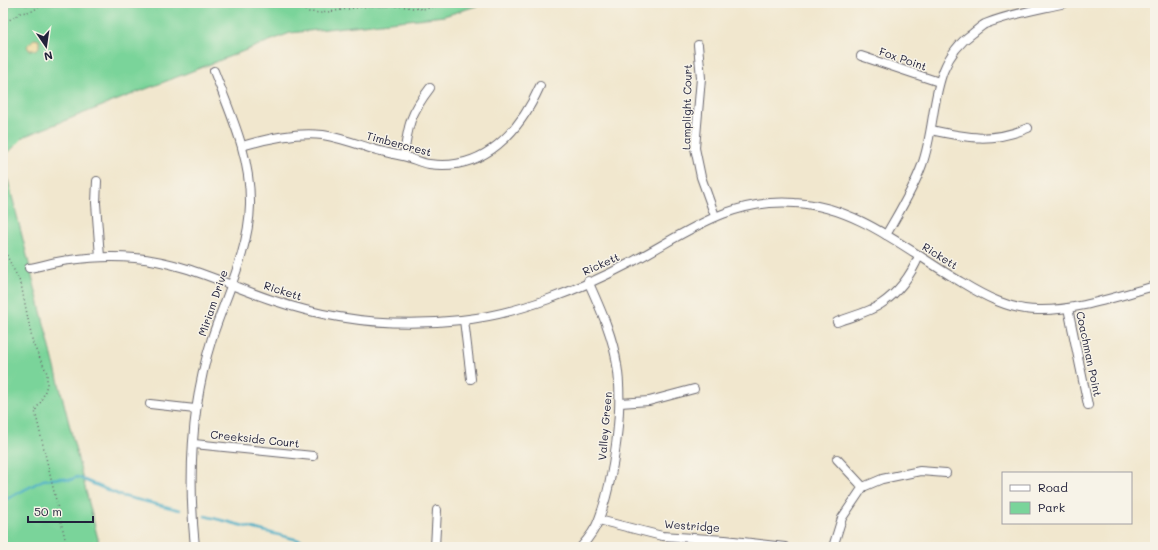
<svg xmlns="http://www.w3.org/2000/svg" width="1158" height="550" font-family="Mali,sans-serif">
  <rect width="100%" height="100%" fill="#f7f3e8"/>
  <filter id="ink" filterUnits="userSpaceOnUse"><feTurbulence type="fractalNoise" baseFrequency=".025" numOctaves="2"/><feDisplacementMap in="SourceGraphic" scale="8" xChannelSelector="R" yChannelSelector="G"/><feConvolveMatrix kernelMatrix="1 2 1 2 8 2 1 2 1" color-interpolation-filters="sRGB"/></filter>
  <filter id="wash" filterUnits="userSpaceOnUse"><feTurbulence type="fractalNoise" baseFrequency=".012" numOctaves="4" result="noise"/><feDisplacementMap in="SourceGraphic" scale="16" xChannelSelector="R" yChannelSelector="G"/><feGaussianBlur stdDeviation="0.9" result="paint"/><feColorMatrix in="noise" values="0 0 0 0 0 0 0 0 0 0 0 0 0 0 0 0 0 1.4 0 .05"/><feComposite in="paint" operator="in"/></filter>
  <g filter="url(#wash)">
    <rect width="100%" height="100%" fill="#f1e7ce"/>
    <g fill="#7ad49a" stroke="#4e7b6a">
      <polygon points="14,3 486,3 444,16 290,33 25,136 3,158 3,13"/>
      <polygon points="3,160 100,547 3,547"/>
    </g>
    <polygon fill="#eeda9e" stroke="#887e6c" points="34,39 39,40 39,47 36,50 29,50 27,46"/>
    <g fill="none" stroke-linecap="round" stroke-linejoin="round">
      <g stroke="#47adc6" stroke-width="2.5">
        <polyline points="3,501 43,480 62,478 70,480 77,477 122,496 180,510"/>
        <polyline points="205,516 326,547"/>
      </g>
    </g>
  </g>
  <g filter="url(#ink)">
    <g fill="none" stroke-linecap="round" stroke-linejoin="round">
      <defs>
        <g id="minor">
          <polyline points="698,45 701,78 695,148 701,177 715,216"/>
          <polyline points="861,56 939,82"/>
          <path d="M 931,130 C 968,138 992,143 1028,128"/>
          <path d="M 242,146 C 269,138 296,132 323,135 C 341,138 357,144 373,149 C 383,152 393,154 403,156 C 412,158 421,163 429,164 C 484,172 520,131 540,86"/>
          <path d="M 404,156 C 408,125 410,114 430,88"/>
          <polyline points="97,181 96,203 100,257"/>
          <path d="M 886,235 C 899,212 913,190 922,165 C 939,118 928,64 973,33 C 977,30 981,26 985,24 C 1009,14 1040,9 1065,3"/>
          <path d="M 29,268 C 42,266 56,261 70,260 C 91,257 114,256 135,258 C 184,262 227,285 272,300 C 333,321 397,327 461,320 C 516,315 581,289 630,263 C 685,234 728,198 795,203 C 858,206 909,252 961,282 C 984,296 1010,310 1038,310 C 1077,311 1117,296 1155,286"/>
          <polyline points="1068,308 1088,405"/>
          <polyline points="464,320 471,379"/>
          <path d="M 837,322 C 851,316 868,313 881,304 C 899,292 911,275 919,256"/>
          <polyline points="620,403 649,401 694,389"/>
          <polyline points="150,404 195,409"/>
          <polyline points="194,444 313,456"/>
          <polyline points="837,459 863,487"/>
          <polyline points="599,520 662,536 725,540 785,547"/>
          <path d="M 195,547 C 188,477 191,405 212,338 C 226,295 249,251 250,205 C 251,157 231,115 214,71"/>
          <polyline points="435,547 437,510"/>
          <path d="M 581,547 C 588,539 596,528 599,519 C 614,479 624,407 617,365 C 613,336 600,308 588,281"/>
          <polyline points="833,547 842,518 863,487 882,479 920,471 946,473"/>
        </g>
      </defs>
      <use href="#minor" stroke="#6a676e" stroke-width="10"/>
      <g stroke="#6a676e" stroke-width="1.5" stroke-dasharray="1 3" stroke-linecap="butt">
        <path d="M 291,3 L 292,5 L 309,12 L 321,13 C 344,10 370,4 394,6 C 418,7 421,13 445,3"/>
        <polyline points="3,24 20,13 33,11 43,3"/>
        <polyline points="3,248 21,284 33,344 47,373 47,385 42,400 35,411 67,547"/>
      </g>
      <use href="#minor" stroke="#fff" stroke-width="8"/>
    </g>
  </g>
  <g text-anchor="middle" stroke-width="3" stroke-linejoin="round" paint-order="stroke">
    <g font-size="11" fill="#22223b" stroke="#f7f3e8">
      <text transform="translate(903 59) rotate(19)" y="4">Fox Point</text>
      <text transform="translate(687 107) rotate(-89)" y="4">Lamplight Court</text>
      <text transform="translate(399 144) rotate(15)" y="4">Timbercrest</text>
      <text transform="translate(940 256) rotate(32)" y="4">Rickett</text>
      <text transform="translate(601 264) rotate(-24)" y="4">Rickett</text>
      <text transform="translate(283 291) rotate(18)" y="4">Rickett</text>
      <text transform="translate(213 303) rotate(-71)" y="4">Miriam Drive</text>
      <text transform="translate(1089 354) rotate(78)" y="4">Coachman Point</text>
      <text transform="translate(605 426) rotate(-85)" y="4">Valley Green</text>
      <text transform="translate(255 439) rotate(6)" y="4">Creekside Court</text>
      <text transform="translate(692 526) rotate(4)" y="4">Westridge</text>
    </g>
  </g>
  <rect width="1158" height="550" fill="none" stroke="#f7f3e8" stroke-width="16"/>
  <rect x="1002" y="472" width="130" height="52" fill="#f7f3e8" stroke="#a29fa3"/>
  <rect x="1010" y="485" width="20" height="6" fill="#ffffff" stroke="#a29fa3"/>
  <text x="1038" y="492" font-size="12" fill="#22223b">Road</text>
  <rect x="1010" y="502" width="20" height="12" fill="#7ad49a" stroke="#a29fa3"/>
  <text x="1038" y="512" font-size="12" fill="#22223b">Park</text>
  <g transform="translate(46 46) rotate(167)" stroke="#f7f3e8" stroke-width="3" paint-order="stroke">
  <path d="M0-3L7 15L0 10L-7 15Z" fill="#22223b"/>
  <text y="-6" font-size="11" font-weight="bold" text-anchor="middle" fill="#22223b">N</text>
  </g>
  <path d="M28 516v6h65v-6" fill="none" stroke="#22223b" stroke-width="2"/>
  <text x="34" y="516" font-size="12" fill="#22223b" stroke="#f7f3e8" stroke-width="3" paint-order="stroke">50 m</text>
</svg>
